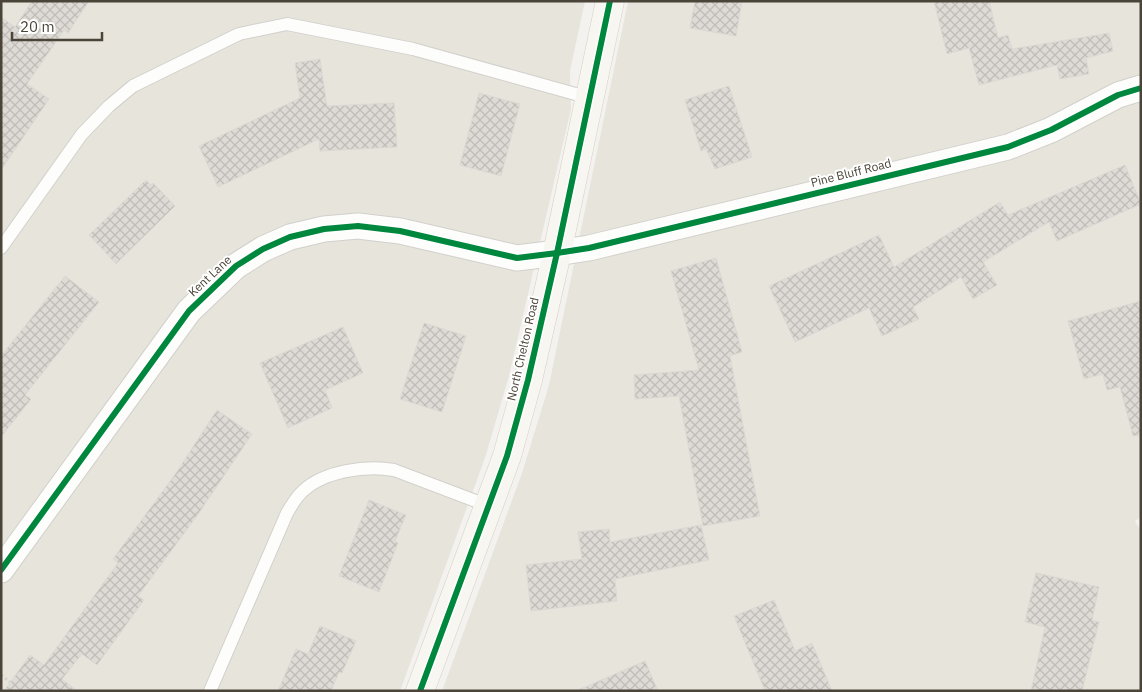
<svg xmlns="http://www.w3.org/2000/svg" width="1142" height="692" font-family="'IBM Plex Sans',sans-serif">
  <defs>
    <pattern id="building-cross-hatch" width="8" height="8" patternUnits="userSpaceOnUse" patternTransform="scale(1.25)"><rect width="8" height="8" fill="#dedbd6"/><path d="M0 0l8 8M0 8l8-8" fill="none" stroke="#c0bdb8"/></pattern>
  </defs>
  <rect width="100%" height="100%" fill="#f4f2ee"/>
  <g fill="#e7e4dc">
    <polygon points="1,1 585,1 570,71 571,109 509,376 485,458 400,691 1,691"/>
    <polygon points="628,1 1141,1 1141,517 1135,521 1141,531 1141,691 442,691 522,473 549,385"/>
  </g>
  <g fill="url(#building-cross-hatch)" stroke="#dcd9d4">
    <polygon points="32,1 89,1 68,33 64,30 27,84 49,99 1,170 1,17 15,27"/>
    <polygon points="695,1 742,1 736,36 690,28"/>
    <polygon points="934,1 989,1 998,38 1008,35 1012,49 1109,33 1113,51 1086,58 1089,74 1060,79 1057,65 979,85 969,48 947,54"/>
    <polygon points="320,59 327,106 394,103 397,147 320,151 319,139 218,187 199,146 300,98 295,63"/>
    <polygon points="729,86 752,157 715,169 706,149 701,151 685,100"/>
    <polygon points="479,93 520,104 501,176 460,165"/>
    <polygon points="1125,165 1141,204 1057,241 1049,222 983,262 997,285 973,299 961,277 913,307 919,319 882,336 869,308 795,342 769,286 879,235 894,267 1000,202 1008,215"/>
    <polygon points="146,180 151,185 153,183 175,206 116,264 89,235"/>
    <polygon points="716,258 742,352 730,356 760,516 703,526 679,396 635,399 634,375 699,370 671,271"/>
    <polygon points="65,276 99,302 25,395 31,399 1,437 1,356"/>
    <polygon points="1141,301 1141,435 1133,436 1120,387 1107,390 1103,374 1084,379 1068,321"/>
    <polygon points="424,323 466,336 442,412 400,399"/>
    <polygon points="343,327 363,373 325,390 332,408 288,428 260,363"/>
    <polygon points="217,410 252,434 199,513 138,596 144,600 97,665 82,654 62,679 77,691 4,691 30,655 44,665 118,563 113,559 176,473"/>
    <polygon points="369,500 406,515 395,541 398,543 379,592 339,576"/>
    <polygon points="701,525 709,560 615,579 617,601 531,611 526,565 582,559 578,532 609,529 610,542"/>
    <polygon points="1036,573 1099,587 1092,620 1099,622 1082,691 1031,691 1045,627 1025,622"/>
    <polygon points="774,600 795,651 812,643 832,691 765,691 734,616"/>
    <polygon points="320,626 356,641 342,673 339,672 331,691 278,691 296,649 308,654"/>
    <polygon points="645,661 658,691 576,691"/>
  </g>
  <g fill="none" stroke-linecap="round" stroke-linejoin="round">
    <defs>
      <g id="lane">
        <polyline points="1,248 82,134 109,106 133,86 239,34 287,24 413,49 590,98"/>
        <path d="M 210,691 L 287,513 C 292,505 296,497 303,491 C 324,471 366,465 394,470 L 489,506"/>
      </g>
      <polyline id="street" points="1,570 189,311 236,266 263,249 290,237 324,229 358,226 400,231 517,258 557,253 589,248 1008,147 1051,130 1118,95 1141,88"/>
      <polyline id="secondary" points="420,691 507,456 528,380 557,253 610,1"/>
    </defs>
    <use href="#lane" stroke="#d2d0cb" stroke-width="14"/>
    <use href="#street" stroke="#d2d0cb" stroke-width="27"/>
    <use href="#secondary" stroke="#d3cfc5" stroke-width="29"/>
    <polyline stroke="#d3d2cc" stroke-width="3" stroke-dasharray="2.5 2.5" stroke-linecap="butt" points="1,675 10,682"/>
    <use href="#lane" stroke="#fdfdfc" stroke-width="12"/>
    <use href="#street" stroke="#fdfdfc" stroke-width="25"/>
    <use href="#secondary" stroke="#f7f6f1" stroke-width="28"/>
    <defs>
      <g id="cycleway">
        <polyline points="1,570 189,311 236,266 263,249 290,237 324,229 358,226 400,231 517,258 557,253 589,248 1008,147 1051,130 1118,95 1141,88"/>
        <polyline points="420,691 507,456 528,380 557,253 610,1"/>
      </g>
    </defs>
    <use href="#cycleway" stroke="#fff" stroke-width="9"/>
    <use href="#cycleway" stroke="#00873e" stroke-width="6"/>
  </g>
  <g text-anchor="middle" stroke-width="4" stroke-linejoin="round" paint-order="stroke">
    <g font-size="12" fill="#4b4439" stroke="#fff">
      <text transform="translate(851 173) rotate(-14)" y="4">Pine Bluff Road</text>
      <text transform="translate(210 276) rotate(-43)" y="4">Kent Lane</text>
      <text transform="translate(523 349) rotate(-77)" y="4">North Chelton Road</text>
    </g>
  </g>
  <rect width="1142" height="692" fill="none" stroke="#4b4439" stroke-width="5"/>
  <path d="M12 32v8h90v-8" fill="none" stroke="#4b4439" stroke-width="2.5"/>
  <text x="20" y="32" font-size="15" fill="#4b4439" stroke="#ffffff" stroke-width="4" paint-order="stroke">20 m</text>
</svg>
